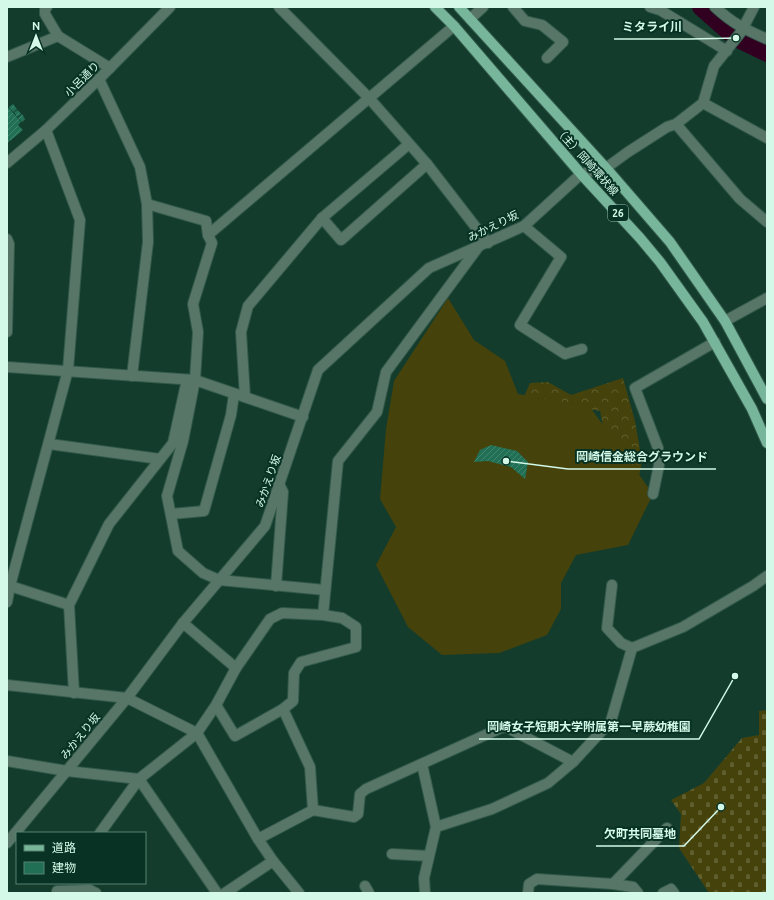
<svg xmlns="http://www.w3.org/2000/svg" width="774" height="900" font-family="Ubuntu,'Noto Sans JP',sans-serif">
  <defs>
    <pattern id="forest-crowns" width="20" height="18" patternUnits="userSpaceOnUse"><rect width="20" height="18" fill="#45420b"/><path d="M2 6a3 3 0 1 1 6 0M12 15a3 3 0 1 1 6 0" fill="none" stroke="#5f5e2f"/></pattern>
    <pattern id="cemetery-stones" width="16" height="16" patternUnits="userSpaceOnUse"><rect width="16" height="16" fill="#45420b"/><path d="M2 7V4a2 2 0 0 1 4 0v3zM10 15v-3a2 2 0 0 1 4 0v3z" fill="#5f5e2f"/></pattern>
    <pattern id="building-hatch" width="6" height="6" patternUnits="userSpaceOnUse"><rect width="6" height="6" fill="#217055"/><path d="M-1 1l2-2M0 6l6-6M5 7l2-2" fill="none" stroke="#40856d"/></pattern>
  </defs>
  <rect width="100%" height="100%" fill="#133c2d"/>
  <polygon fill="url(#forest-crowns)" points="623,378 635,421 642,461 637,487 604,432 600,411 577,407 523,399 530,383 548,382 571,395"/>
  <polygon fill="url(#cemetery-stones)" points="767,710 767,893 709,893 679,848 681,814 671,800 704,783 742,738 759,735 759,711"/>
  <polygon fill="#45420b" points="448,298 474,340 505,361 518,394 590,407 653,494 628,545 576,555 561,583 561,609 547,635 499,653 442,655 408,627 376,565 396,527 380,499 386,429 394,381"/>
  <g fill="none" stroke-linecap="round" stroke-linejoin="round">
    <polyline stroke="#310020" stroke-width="18" points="701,7 736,38 767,53"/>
  </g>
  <g fill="url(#building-hatch)">
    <polygon points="13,104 17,109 13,112 9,107"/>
    <polygon points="9,108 21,122 18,125 23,130 10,141 9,140 9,142 7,142 7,109"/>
    <polygon points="18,110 21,114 17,117 14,112"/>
    <polygon points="22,114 25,119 22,122 18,118"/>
    <polygon points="491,445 517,451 528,462 525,479 511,467 488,461 474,462 480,450"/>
  </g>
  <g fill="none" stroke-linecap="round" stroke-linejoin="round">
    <defs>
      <g id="minor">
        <polyline points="47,7 45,9 45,14 58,36"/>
        <polyline points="279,7 369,98 427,164 488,243"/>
        <polyline points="513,7 525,21 542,25 563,42 547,58"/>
        <polyline points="650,7 660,10 727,51"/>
        <path d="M 715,7 C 732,23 746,30 767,39"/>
        <polyline points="470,19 483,7"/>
        <polyline points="7,57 58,36 110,68"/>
        <polyline points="99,79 140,167 147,204 148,242 132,376"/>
        <polyline points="703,103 767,138"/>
        <polyline points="676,124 740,199 767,222"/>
        <polyline points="7,163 46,130 99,79 170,7"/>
        <polyline points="147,204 206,221 208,235 212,243 193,304 198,332 195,380 183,441 167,496 178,551 203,573 219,580 325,590"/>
        <polyline points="322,218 341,240 427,164"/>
        <polyline points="524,226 561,257 520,325 565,354 582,349"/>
        <polyline points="208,235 454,26"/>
        <polyline points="7,239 9,244 7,332"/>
        <polyline points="725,321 767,298"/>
        <polyline points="7,367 195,380 303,417"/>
        <polyline points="245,397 241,332 248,306 322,218 409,144"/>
        <polyline points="49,444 160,459"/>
        <polyline points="653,494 659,465 658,448 635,388 715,342"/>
        <polyline points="171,514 204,511 231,415 234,394"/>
        <polyline points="7,585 69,605"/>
        <polyline points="612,585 607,628 621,643 632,648"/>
        <polyline points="276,586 283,492 279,484"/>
        <polyline points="7,602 10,586 68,370 80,220 46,130"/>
        <polyline points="323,615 338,461 377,412 386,372 479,246"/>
        <polyline points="183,623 236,668"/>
        <polyline points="7,685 127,698 197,733 258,839 273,861 299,893"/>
        <polyline points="74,693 69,605 109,524 173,443 186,384 195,380"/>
        <polyline points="283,709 310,767 313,810"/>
        <polyline points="7,761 67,771 139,779 217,893"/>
        <polyline points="422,764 436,827"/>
        <polyline points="100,833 139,779 197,733 216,705 236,668 270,619 282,613 323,615 342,618 356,627 356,647 301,662 294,673 293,701 283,709 235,736 216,705"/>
        <polyline points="258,839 313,810 354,817 358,814 360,794 366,789 503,727 508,728 573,762"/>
        <polyline points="7,843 127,698 183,623 265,526 318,370 429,268 524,226 581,174 606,168 628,152 667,127 676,124 703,103 714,66 741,32 754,7"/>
        <polyline points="392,854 429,856"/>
        <polyline points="613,884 633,887 638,893"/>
        <polyline points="365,886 369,893"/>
        <polyline points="57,891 90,890 96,893"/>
        <polyline points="225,893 273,861"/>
        <polyline points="425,893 424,878 436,827 492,809 548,783 573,762 611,721 632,648 683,627 753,586 767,576"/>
        <polyline points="528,893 529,884 537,879 613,884 667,828"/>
        <polyline points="663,893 671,889 674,893"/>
      </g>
      <g id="major">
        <polyline points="435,7 454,26 581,174 640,238 660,262 703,322 752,409 767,443"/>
        <polyline points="459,7 606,168 670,242 725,321 767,399"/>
      </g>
    </defs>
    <use href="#minor" stroke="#325a4b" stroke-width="12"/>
    <use href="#major" stroke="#325a4b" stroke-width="12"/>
    <use href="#minor" stroke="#587668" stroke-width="10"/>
    <use href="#major" stroke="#78b69c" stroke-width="10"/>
  </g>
  <g text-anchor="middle" stroke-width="4" stroke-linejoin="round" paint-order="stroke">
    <rect fill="#073224" stroke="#96bdad" stroke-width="1" x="608" y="205" width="20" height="16" rx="3"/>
    <g font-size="10" font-weight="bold" fill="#d4f9e8">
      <text x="618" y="217">26</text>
    </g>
    <g font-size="11" fill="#d4f9e8" stroke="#073224">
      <text transform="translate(82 79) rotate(-45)" y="4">小呂通り</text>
      <text transform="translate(587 161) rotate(48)" y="4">（主）岡崎環状線</text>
      <text transform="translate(493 226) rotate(-26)" y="4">みかえり坂</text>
      <text transform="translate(268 481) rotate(-71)" y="4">みかえり坂</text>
      <text transform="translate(80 736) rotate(-51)" y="4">みかえり坂</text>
    </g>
  </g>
  <path fill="none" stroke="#d4f9e8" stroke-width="1.5" d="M736 38L690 39H614M506 461L568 469H716M735 676L699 739H479M721 807L684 846H596"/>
  <g fill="#d4f9e8" stroke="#073224" stroke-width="1.5">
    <circle cx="736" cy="38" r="4"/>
    <circle cx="506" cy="461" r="4"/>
    <circle cx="735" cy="676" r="4"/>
    <circle cx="721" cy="807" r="4"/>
  </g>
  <g font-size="12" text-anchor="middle" font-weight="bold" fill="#d4f9e8" stroke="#073224" stroke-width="4" stroke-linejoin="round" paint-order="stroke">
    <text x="652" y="31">ミタライ川</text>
    <text x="642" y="461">岡崎信金総合グラウンド</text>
    <text x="589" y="731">岡崎女子短期大学附属第一早蕨幼稚園</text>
    <text x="640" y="838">欠町共同墓地</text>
  </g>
  <rect width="774" height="900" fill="none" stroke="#d4f9e8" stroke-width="16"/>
  <rect x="16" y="832" width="130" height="52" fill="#073224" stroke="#598272"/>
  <rect x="24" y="845" width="20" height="6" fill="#78b69c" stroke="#598272"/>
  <text x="52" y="852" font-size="12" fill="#d4f9e8">道路</text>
  <rect x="24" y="862" width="20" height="12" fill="#217055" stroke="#598272"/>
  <text x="52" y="872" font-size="12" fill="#d4f9e8">建物</text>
  <g transform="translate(36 36)" stroke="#073224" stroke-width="3" paint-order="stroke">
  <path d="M0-3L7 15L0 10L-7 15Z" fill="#d4f9e8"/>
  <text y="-6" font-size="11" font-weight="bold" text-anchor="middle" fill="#d4f9e8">N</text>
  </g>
</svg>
